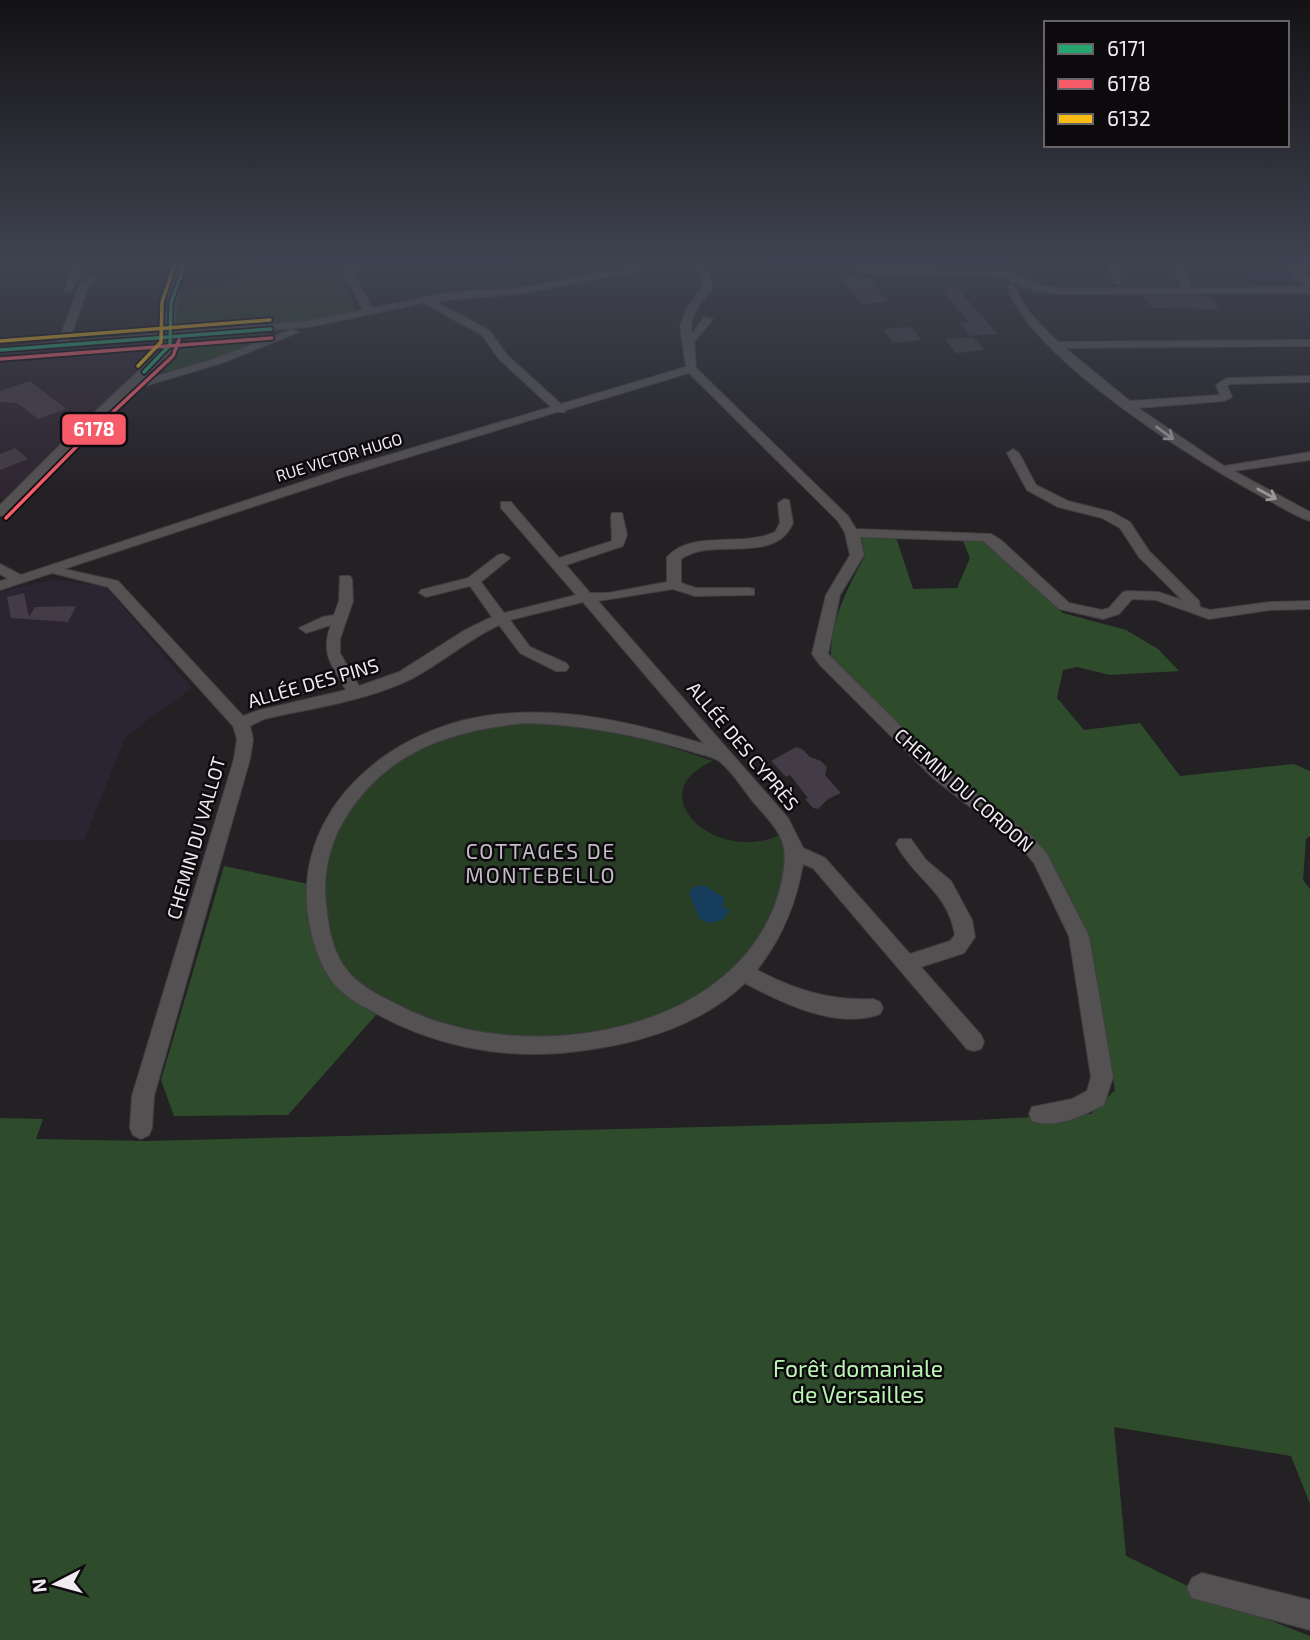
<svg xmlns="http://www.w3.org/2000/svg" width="1310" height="1640" font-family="'Exo 2',sans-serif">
  <rect width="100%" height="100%" fill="#242125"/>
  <polygon fill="#2e2530" points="155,341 162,348 4,499 0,500 0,353"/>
  <polygon fill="#2a2433" points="56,580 105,586 192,688 126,736 84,840 0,840 0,592 35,583"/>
  <g fill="#283f26">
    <path d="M 332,264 L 357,311 C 304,323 228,337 173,329 L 179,290 Z"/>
    <path d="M 261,332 L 266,333 L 268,340 C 246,349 169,379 150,370 L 180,343 L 191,339 Z"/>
    <path d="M 529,723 L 586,726 L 644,738 L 713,761 C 639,792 713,865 780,835 C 790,865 781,893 767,921 C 752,952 716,992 684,1007 C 627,1036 512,1045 450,1027 C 429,1021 411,1012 391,1002 C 381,996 368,992 359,984 C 337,963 329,938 326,908 C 323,879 324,847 341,821 C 351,805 363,789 377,776 C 384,768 395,764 404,759 C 416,752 428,743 440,738 C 464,727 503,724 529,723 Z"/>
  </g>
  <g fill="#2e4c2b">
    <path d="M 861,537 L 896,537 L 913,589 L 957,588 L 970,558 L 962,539 L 986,541 L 1063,613 L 1126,630 L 1158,649 L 1179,671 L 1110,675 L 1077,667 L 1063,670 L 1057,698 L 1084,730 L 1140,723 L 1180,776 L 1294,764 L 1310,771 L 1310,836 L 1306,839 L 1303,880 L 1310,889 L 1310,1504 L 1291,1456 L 1114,1427 L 1126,1556 L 1206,1595 L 1310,1636 L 1310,1640 L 0,1640 L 0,1118 L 43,1119 L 36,1139 L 147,1141 L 977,1120 L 1091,1114 L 1115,1090 L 1087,934 L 1048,856 L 1028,835 L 944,769 L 831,659 C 830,621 847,589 865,556 Z"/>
    <polygon points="224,866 308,884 320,961 334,985 376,1015 288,1115 174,1116 161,1080"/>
  </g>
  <polygon fill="#173d5d" points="695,886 706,886 725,898 722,905 730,911 722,920 709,923 699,918 689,893"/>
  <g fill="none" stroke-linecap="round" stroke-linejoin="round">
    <polyline stroke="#173d5d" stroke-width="3.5" points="1254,275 1300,280"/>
  </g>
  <g fill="#433b45">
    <polygon points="854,274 869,278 887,302 861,304 842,279"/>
    <polygon points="953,284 998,334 970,336 959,323 969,322 944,293"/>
    <polygon points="1143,296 1208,296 1219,309 1153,308"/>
    <polygon points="911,327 921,340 893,343 883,329"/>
    <polygon points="973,337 985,350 956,353 945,339"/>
    <polygon points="30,381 66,409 38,419 17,403 0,402 0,391"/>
    <polygon points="15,448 28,459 0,470 0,454"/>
    <polygon points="24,593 29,617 35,607 76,606 68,622 11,618 7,597"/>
    <polygon points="796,747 802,749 810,757 821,761 827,767 825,775 841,793 828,799 818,809 813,808 805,799 808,798 790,775 786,777 771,761"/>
  </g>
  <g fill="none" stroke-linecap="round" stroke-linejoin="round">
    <defs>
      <g id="minor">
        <polygon points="75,264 85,264 71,291 65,291"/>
        <path d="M 180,264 L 190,264 L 180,282 L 174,332 L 309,321 L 363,310 L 343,271 L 353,264 L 365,264 L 353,272 L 372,308 L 446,293 L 520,288 L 653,264 L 673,264 L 520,294 L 435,301 L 490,331 L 507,355 L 561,404 L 686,367 L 680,326 L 687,308 L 703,287 L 698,270 L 690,264 L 701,264 L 707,269 L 713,287 C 703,301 688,316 692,334 L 704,317 L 713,319 L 694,342 L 696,368 L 848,516 L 856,529 L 991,534 L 1001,540 L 1069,603 L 1102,610 L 1109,608 L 1123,592 L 1128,591 L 1158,592 L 1182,600 L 1139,557 L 1120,528 L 1102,518 L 1058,507 L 1027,490 L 1007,453 L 1013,449 L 1019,453 L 1036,485 L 1068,501 L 1112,512 L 1130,522 L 1149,551 L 1199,601 L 1200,607 L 1210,610 L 1270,602 L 1310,601 L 1310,609 L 1270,610 L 1209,619 L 1156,600 L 1132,599 L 1119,614 L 1103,619 L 1059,609 L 983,541 L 860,537 L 864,555 L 840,595 L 828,654 L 945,770 L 1032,836 L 1047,854 L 1089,936 L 1113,1077 L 1104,1105 C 1084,1115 1055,1130 1032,1121 L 1029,1114 L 1032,1107 L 1072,1099 L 1087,1091 L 1091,1077 L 1069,936 L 1034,863 L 1020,846 L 933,778 L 820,665 L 812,654 L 826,595 L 850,555 L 845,533 L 838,521 L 689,373 L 566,410 L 565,412 L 557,412 L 346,476 L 64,569 L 118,581 L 243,716 L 260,710 L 346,690 C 332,665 320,654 331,625 L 306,633 L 299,628 L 323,617 L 334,615 L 339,601 L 340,576 L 350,576 L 352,579 L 353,601 L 340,639 L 340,653 L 359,686 L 399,672 L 465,630 L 492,617 L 470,586 L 426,597 L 419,593 L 421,590 L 468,578 L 498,555 L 503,554 L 510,558 L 481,582 L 504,613 L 576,595 L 501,508 L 501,502 L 511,502 L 559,558 L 612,541 L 611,516 L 612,513 L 622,513 L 627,535 L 623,546 L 566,565 L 590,593 L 608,593 L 667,582 L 667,557 C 693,529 742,548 775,532 L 780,523 L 778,503 L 784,499 L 789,500 L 793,523 C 774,566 714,536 681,559 L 681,583 L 696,588 L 749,588 L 754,589 L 754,595 L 695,596 L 673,589 L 598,601 L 788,818 L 803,848 L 825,858 L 910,954 L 950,941 L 955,935 C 947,890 916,881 896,844 L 899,839 L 911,839 L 926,860 L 951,881 L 972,920 L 975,937 L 964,953 L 921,967 L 981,1035 L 984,1042 L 981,1049 L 974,1051 L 967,1049 L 813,868 L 803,864 C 796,904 782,938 757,970 C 795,990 830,1001 873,999 L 880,1002 L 883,1008 L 880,1014 C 837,1030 782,1003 745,983 C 696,1030 626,1047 561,1053 C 497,1058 433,1045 377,1014 C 362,1006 345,997 334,984 C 319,965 311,938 308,915 C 294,809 388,731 485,716 C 560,705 633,722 704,744 L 583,602 L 510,620 L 530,647 L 566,663 L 569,667 L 566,671 L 556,671 L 520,653 L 499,625 C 467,640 442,663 411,679 C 366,701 312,708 264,719 L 250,726 L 253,739 L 250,759 L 154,1096 L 152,1128 L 149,1135 L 141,1139 L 133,1135 L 130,1128 L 132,1096 L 234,759 L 237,739 L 233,726 L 108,587 L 52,573 L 0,590 L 0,581 L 8,579 L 0,574 L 0,564 L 21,575 L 338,470 L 551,407 L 499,359 L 482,335 L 424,303 L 309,327 L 173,338 L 171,352 L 140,381 L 214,359 L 290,330 L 299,332 L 222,363 L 131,390 L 5,515 L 0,516 L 0,505 L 72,433 L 162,349 L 163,339 L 0,353 L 0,347 L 58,342 L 80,284 L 91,275 L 96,278 L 89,285 L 69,341 L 164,333 L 170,282 ZM 525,723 C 582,725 635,734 690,751 C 698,754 712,756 719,761 C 733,772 744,791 755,804 C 780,832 790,842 782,880 C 749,1037 520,1070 398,1005 C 380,996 359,986 347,970 C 334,954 329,932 327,912 C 322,880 327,850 343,822 C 384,752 448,731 525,723 Z"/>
        <polygon points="851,264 861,264 863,267 1012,271 1017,274 1015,276 1041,286 1057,288 1183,288 1171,264 1181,264 1192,288 1310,287 1310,293 1057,294 1036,291 1008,280 1007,277 860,273"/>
        <polygon points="1107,264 1117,264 1121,284 1115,284"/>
        <polygon points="1285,264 1310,264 1310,268 1288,269 1283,266"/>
        <path d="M 1012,284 C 1019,289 1019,296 1023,303 C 1032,318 1046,330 1058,342 L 1310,340 L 1310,346 L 1065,348 L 1130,401 L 1220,395 L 1216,385 L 1227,378 L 1310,376 L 1310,382 L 1230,384 L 1227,386 L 1232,397 L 1224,401 L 1138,408 L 1224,466 L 1310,452 L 1310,460 L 1234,471 L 1310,512 L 1310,521 C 1294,516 1278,505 1263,497 C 1195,461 1032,359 1007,287 Z"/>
        <polygon points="1202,1573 1310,1600 1310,1630 1192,1598 1187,1588 1192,1578"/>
      </g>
      <polygon id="major" points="1280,264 1293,264 1310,278 1310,288"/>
    </defs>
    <use href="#minor" stroke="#403e41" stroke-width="2"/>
    <use href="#major" stroke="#403e41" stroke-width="2"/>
    <use href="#minor" fill="#545152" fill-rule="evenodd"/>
    <use href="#major" fill="#5e5b5b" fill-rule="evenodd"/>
    <defs>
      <g id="bus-1">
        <polyline points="0,350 271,329"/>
        <polyline points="144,372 170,345 171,303 185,264"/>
      </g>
      <g id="bus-2">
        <polyline points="1,359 272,338"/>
        <polyline points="6,518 82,441 173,356 179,340"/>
      </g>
      <g id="bus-3">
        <polyline points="0,341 270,320"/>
        <polyline points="138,366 161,342 162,302 175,264"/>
      </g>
    </defs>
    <use href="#bus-1" stroke="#0c0a0d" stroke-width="7"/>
    <use href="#bus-2" stroke="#0c0a0d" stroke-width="7"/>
    <use href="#bus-3" stroke="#0c0a0d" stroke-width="7"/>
    <use href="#bus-1" stroke="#26a56f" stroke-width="3.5"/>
    <use href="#bus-2" stroke="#f75b6a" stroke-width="3.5"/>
    <use href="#bus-3" stroke="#fabb13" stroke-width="3.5"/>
  </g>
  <defs><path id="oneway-shaft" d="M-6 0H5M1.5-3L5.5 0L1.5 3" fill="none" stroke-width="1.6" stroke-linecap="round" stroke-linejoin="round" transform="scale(1.75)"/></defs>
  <g stroke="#9a9699">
    <use href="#oneway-shaft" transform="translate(1165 433) rotate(36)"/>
    <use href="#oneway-shaft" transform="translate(1267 494) rotate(29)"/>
  </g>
  <linearGradient id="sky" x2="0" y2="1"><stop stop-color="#141214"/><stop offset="0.53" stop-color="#3f4351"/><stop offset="1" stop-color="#3f4351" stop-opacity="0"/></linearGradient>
  <rect width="1310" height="494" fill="url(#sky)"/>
  <g text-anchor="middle" stroke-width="5" stroke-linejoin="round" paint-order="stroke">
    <g font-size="16" fill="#efebf0" stroke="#0c0a0d">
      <text transform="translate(339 457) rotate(-17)" y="6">RUE VICTOR HUGO</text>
    </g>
    <g font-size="19" fill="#efebf0" stroke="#0c0a0d">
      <text transform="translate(313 683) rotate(-16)" y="7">ALLÉE DES PINS</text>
      <text transform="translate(743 746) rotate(50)" y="7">ALLÉE DES CYPRÈS</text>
      <text transform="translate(964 790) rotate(41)" y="7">CHEMIN DU CORDON</text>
      <text transform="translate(196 838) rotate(-74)" y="7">CHEMIN DU VALLOT</text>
    </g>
    <g font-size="21" letter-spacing="2" fill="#c4bcc7" stroke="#0c0a0d">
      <text x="541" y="859">COTTAGES DE<tspan x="541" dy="24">MONTEBELLO</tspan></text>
    </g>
    <g font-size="23" fill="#bbf5b3" stroke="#0c0a0d">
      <text x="858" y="1377">Forêt domaniale<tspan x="858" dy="26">de Versailles</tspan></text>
    </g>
  </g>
  <rect stroke="#0c0a0d" stroke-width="2.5" x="61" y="413" width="66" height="33" rx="7" fill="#f75b6a"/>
  <g font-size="19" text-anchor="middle" font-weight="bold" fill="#fff">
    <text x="94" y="436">6178</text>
  </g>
  <rect x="1044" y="21" width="245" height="126" fill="#0c0a0d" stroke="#676468" stroke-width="2"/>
  <rect x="1058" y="44" width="35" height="10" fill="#26a56f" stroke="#676468" stroke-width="2"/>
  <text x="1107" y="56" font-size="21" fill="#efebf0">6171</text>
  <rect x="1058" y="79" width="35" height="10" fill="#f75b6a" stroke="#676468" stroke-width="2"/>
  <text x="1107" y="91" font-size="21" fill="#efebf0">6178</text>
  <rect x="1058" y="114" width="35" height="10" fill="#fabb13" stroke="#676468" stroke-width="2"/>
  <text x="1107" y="126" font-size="21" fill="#efebf0">6132</text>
  <g transform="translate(56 1584) rotate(264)" stroke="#0c0a0d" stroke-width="5" paint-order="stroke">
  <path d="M0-5L12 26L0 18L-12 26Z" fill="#efebf0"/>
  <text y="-10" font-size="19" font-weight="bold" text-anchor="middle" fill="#efebf0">N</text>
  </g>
</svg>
